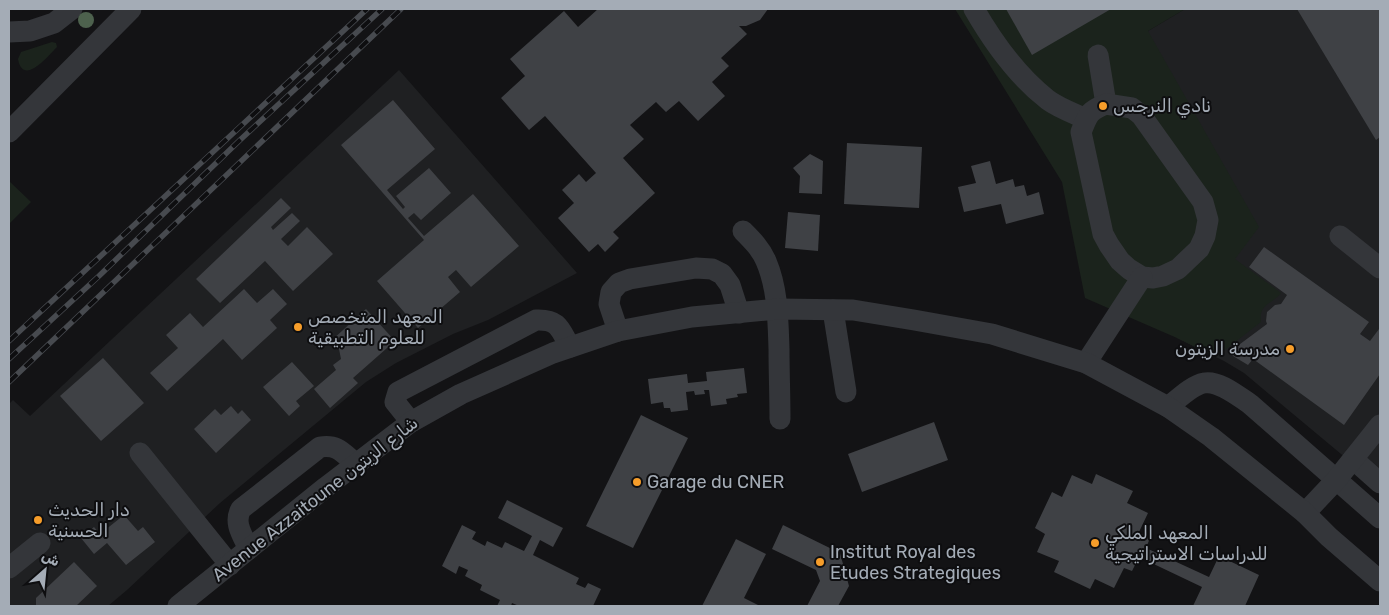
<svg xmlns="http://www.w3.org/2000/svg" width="1389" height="615" font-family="Rubik,Cairo,sans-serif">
  <rect width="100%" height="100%" fill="#131315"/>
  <g fill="#1f2022">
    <polygon points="1185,9 1380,9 1380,491 1347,459 1244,373 1224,361 1177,338 1148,31"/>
    <polygon points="399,70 577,273 488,320 453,334 396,363 366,382 220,503 127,590 108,606 9,606 9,404 13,400 30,416"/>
  </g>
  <g fill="#1b231c">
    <path d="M 955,9 L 1185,9 L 1148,31 L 1259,227 L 1235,259 L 1281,293 C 1273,304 1258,304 1261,322 L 1216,357 L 1177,338 L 1085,298 L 1062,182 Z"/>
    <path d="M 52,42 L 56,43 L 57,47 C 48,56 23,87 18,59 L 21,52 Z"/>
    <polygon points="9,181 31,202 9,224"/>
  </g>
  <g fill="#3f4145">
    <polygon points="598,9 768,9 760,20 746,26 739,26 747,34 721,58 729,66 712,82 725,96 698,121 679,101 666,112 656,102 630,125 644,139 623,158 655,193 613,232 619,238 605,252 598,244 589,252 558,218 574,203 562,190 579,174 586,182 596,173 545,116 529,130 501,98 525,76 510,59 564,11 578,27"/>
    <polygon points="1006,9 1111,9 1032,55"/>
    <polygon points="1297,9 1380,9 1380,137 1376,140"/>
    <polygon points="393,100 435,149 387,190 403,209 405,207 396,196 429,168 451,193 421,220 414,213 408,218 424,236 473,194 519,246 471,287 456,270 448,277 460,292 418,328 377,281 424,240 341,145"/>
    <polygon points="847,143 922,147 919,208 844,204"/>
    <polygon points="810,154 823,161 822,194 799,193 800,176 793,168"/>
    <polygon points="990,161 996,184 1013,179 1015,187 1024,185 1027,196 1039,192 1044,214 1006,224 1001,204 964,212 958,187 976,183 971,166"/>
    <polygon points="281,198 291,208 271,227 273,230 292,213 300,221 281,239 288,246 307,227 333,254 293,291 265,261 220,303 196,279"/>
    <polygon points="788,212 820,215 818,251 785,248"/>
    <polygon points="1264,247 1369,322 1360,334 1370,341 1379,329 1380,330 1380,374 1344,425 1253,359 1248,365 1228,353 1267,324 1266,321 1267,312 1275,305 1281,304 1287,295 1249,267"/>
    <polygon points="244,289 257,303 273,289 287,304 270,320 277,328 242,360 223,339 167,391 150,373 178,348 166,335 190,313 203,327"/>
    <polygon points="366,309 395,341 353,378 358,383 330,408 314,389 336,370 333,365 341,359 339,349 331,341"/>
    <polygon points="103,358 144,403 101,441 60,396"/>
    <polygon points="292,362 314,386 296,401 300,406 289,416 263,387"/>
    <polygon points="744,368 747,393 737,394 738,397 726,399 727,404 711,406 709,390 704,390 705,394 695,395 694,391 686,392 688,410 671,412 670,408 664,408 663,402 651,404 648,379 687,374 688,383 707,381 706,372"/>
    <polygon points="231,406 238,414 242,410 251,420 216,453 194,429 215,409 221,415"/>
    <polygon points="641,415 688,438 633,548 586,526"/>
    <polygon points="934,422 948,460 862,492 848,454"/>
    <polygon points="1096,474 1133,491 1127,503 1148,513 1139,532 1150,538 1146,548 1209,577 1219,556 1259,575 1245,606 1193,606 1202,587 1139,557 1132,571 1124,568 1114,588 1095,579 1090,589 1054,572 1059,561 1037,552 1045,534 1035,528 1052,492 1062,497 1072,475 1092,484"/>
    <polygon points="507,500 563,528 553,547 540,540 533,555 579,578 576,584 585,588 588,583 601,589 593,606 519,606 512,603 511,606 497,606 500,600 480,590 482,585 465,576 468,570 459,566 456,574 442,566 462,525 476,532 472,539 485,546 487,541 502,548 505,542 524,551 532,536 498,518"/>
    <polygon points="124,515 138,531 143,527 155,542 126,565 107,543 94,554 81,538 94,527 100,534"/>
    <polygon points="783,525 840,553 849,586 838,606 807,606 820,581 816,570 772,549"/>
    <polygon points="736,539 766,554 744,598 760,606 702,606"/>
    <polygon points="74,562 97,586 76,606 36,606 36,598"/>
  </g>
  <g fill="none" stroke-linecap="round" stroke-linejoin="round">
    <g stroke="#34363a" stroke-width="21">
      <path d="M 974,9 C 993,42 1017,76 1048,100 C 1059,108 1073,113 1086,119"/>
      <polyline points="9,32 30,31 54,23 72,9"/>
      <polyline points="1098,55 1106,104"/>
      <path d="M 1106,104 L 1132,108 L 1141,115 L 1203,202 L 1208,220 L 1205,236 L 1199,249 L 1178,269 L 1163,276 L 1153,278 L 1142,277 L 1129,269 L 1120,261 L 1109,245 L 1103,234 L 1081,132 C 1088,115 1088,111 1106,104 Z"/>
      <polyline points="9,132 131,9"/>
      <path d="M 743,231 C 752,240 761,249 766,261 C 778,289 778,320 779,349 C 779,372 780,396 780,419"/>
      <polyline points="1340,236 1380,268"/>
      <polyline points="833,310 846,392"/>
      <polyline points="618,331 609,304 611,292 619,283 630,279 696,268 712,269 722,274 730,285 739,313"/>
      <polyline points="1086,363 1142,277"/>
      <path d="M 1168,407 C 1177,400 1192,385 1204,383 C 1219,380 1238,396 1250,404 L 1380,518"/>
      <path d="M 411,422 L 395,402 L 398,392 L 536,320 C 559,319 560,329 570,347"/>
      <polyline points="140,453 230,565"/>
      <polyline points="1353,459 1380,483"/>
      <polyline points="1305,513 1337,479 1380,425"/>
      <path d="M 249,549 C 243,536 233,523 241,509 L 320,447 C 338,444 343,453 356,464"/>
      <polyline points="9,568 40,543"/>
      <polyline points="178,606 326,487 411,422 461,394 553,353 618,331 692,317 778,309 853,310 914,320 992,334 1086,363 1168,407 1211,437 1305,513 1329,537 1380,581"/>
    </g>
    <defs>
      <g id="rail">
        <polyline points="9,341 367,9"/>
        <polyline points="9,359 99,276 240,140 382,9"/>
        <polyline points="9,382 401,9"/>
      </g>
    </defs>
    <use href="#rail" stroke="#474a4f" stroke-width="5.5"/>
    <use href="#rail" stroke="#0e0e10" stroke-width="4" stroke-dasharray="11" stroke-linecap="butt"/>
  </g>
  <circle fill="#4d614d" cx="86" cy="20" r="8"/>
  <g fill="#f69d2a" stroke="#0e0e10" stroke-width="2">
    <circle cx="1103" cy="106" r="5"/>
    <circle cx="298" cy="327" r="5"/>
    <circle cx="1290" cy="349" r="5"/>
    <circle cx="637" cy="482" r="5"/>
    <circle cx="38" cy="520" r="5"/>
    <circle cx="1095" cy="543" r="5"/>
    <circle cx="820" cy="562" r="5"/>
  </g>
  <g text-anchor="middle" stroke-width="4" stroke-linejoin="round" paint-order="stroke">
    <g font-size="18" fill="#a4acb6" stroke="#0e0e10" text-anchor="start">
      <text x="1113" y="112">نادي النرجس</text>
      <text x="308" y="323">المعهد المتخصص<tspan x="308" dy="21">للعلوم التطبيقية</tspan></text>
      <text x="1280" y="355" text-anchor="end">مدرسة الزيتون</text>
      <text x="647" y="488">Garage du CNER</text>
      <text x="48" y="516">دار الحديث<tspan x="48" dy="21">الحسنية</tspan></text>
      <text x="1105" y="539">المعهد الملكي<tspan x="1105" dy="21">للدراسات الاستراتيجية</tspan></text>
      <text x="830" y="558">Institut Royal des<tspan x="830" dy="21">Etudes Strategiques</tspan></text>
    </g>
    <g font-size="18" fill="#a4acb6" stroke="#0e0e10">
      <text transform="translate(315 499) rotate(-38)" y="6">Avenue Azzaitoune شارع الزيتون</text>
    </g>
  </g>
  <rect width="1389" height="615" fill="none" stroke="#a4acb6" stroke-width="20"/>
  <g transform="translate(45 570) rotate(27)" stroke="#0e0e10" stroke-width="4" paint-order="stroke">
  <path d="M0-4L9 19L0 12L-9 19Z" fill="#a4acb6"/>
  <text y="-8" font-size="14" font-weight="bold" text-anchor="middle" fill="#a4acb6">ش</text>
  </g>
</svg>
